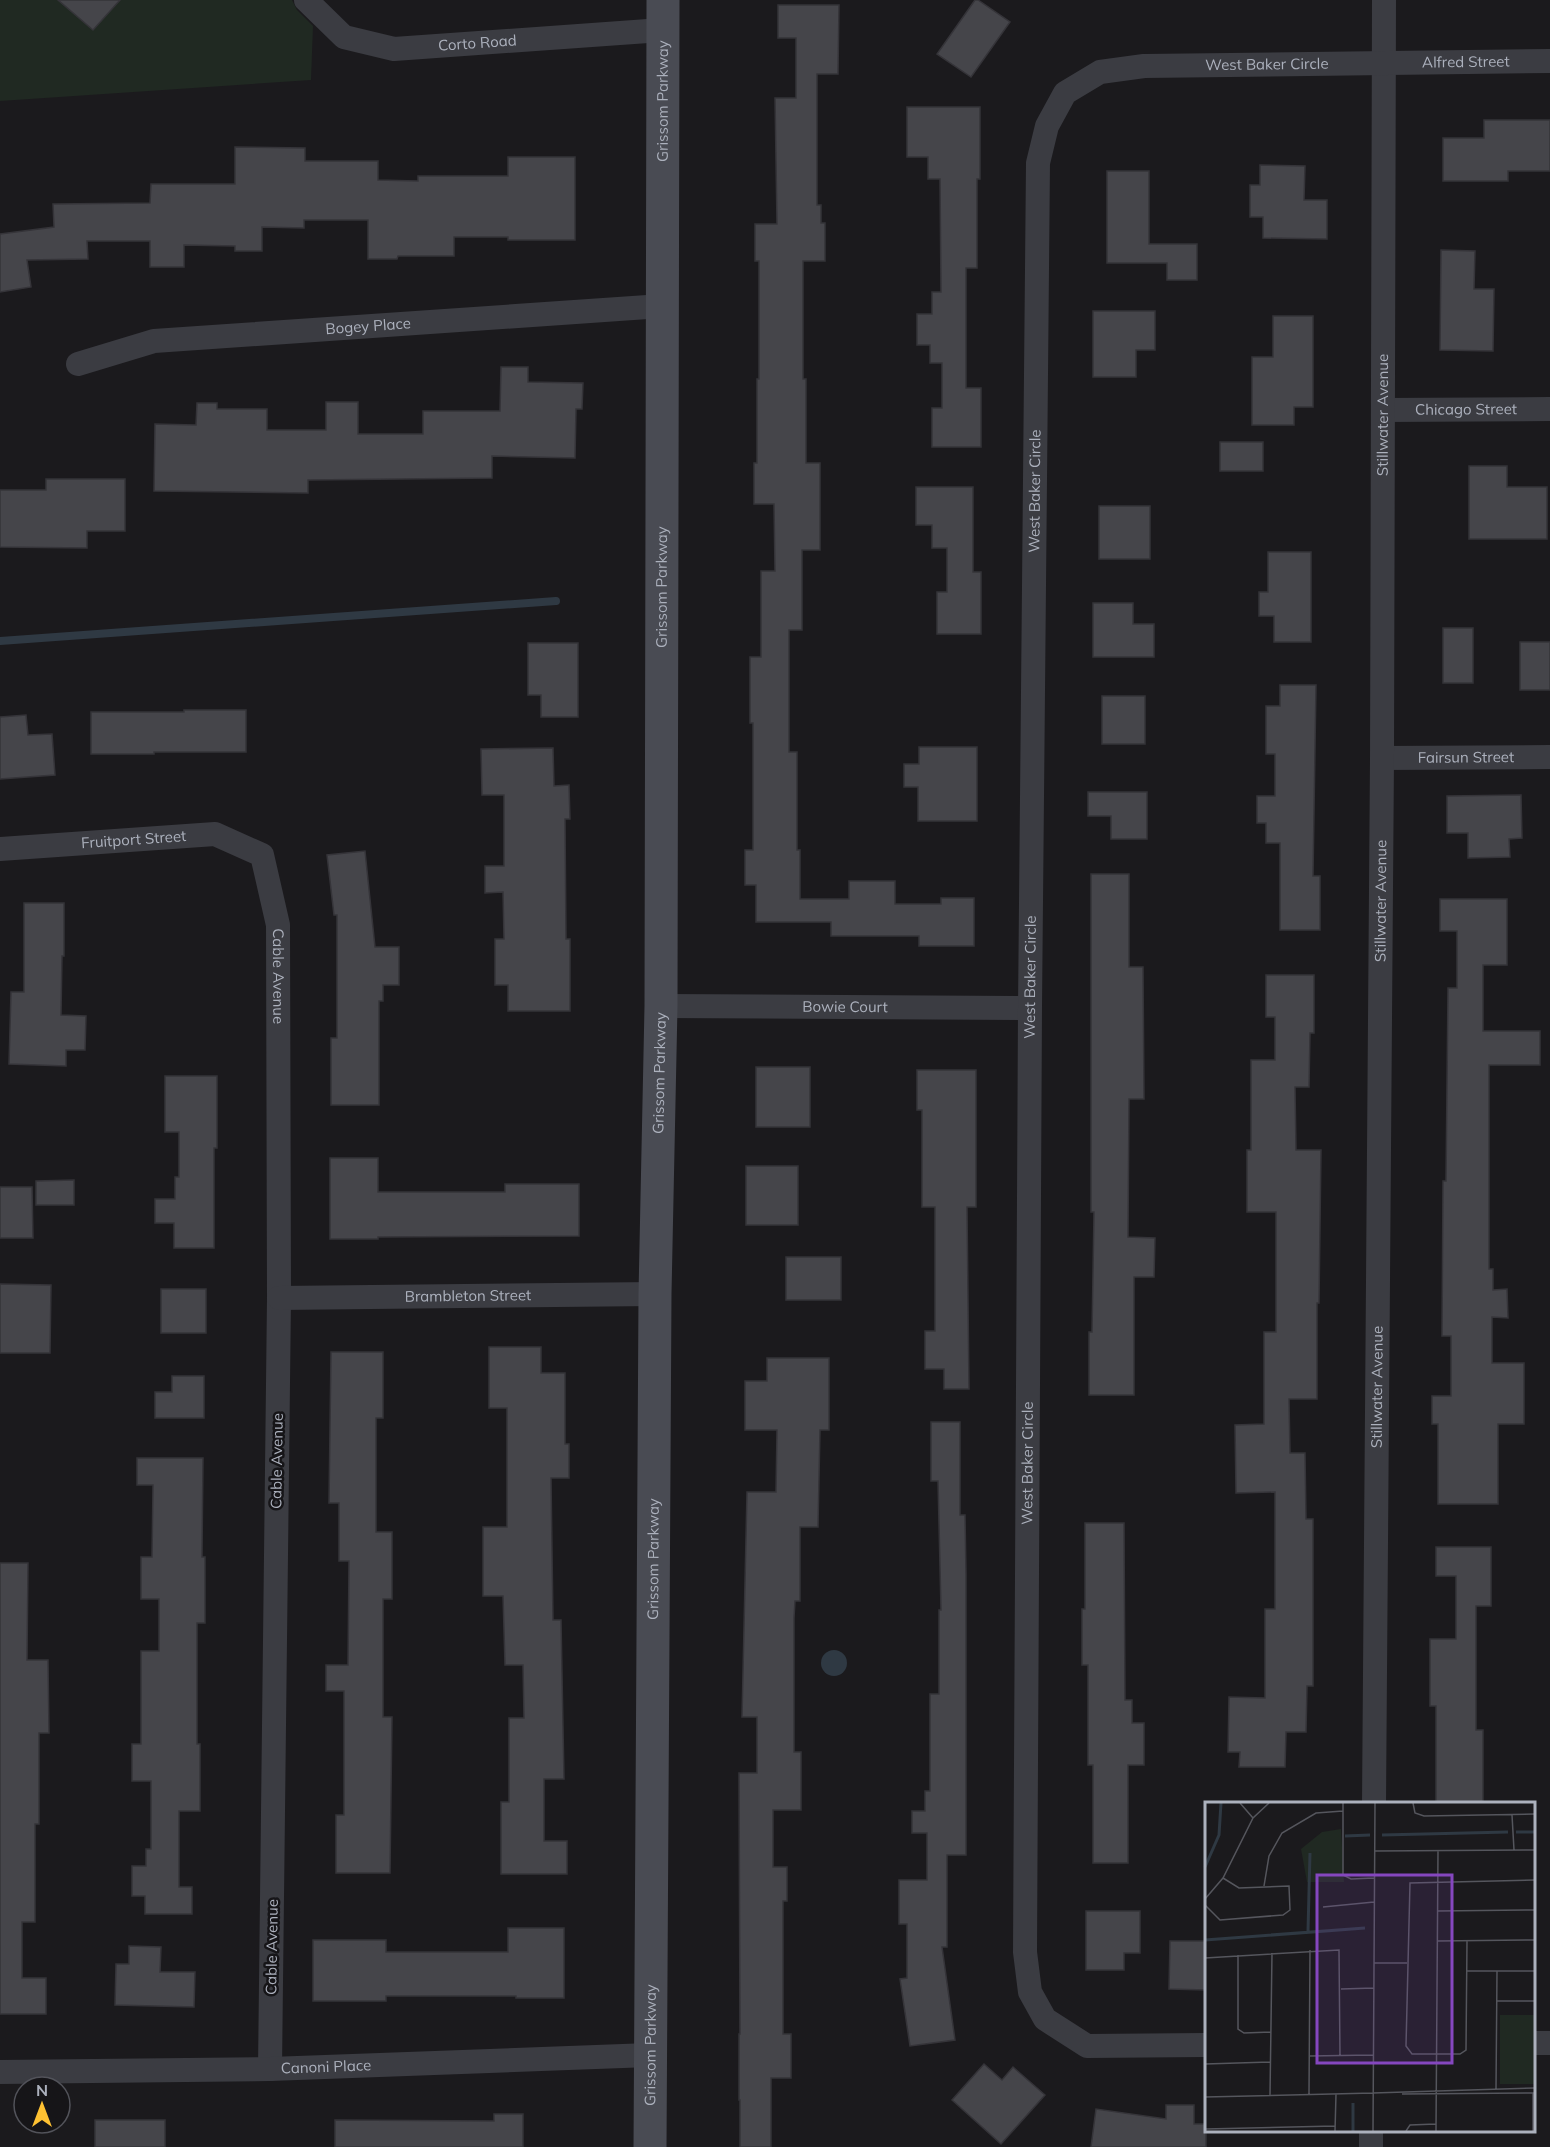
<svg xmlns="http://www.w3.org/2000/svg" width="1550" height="2147" font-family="Mulish,sans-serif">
  <rect width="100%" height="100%" fill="#1b1a1d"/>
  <polygon fill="#202922" points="0,0 292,0 297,10 313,26 311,80 0,101"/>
  <circle fill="#2f3943" cx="834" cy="1663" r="13"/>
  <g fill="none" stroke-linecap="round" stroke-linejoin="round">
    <polyline stroke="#2f3943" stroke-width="8" points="0,641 556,601"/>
  </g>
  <g fill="#45454a" stroke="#353439" stroke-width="1.5">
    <polygon points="58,0 120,0 93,30"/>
    <polygon points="975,0 978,0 1010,22 971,77 937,54"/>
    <polygon points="778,5 839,5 838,74 817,74 817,205 821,205 821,223 825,223 825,261 803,261 803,379 806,379 806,463 820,463 820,550 802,550 802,630 789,630 789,752 797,752 797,850 800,850 800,899 849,899 849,881 895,881 895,904 941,904 941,898 974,898 974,946 919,946 919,936 831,936 831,922 756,922 756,885 745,885 745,850 753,850 753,723 750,723 750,657 761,657 761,571 775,571 774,504 754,504 754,463 757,463 757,379 759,379 759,261 755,261 755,224 777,224 775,98 796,98 796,38 778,38"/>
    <polygon points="907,107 980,107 980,179 977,179 977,268 966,268 966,388 981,388 981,447 932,447 932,408 942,408 942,363 930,363 930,345 917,345 917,314 932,314 932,292 941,292 940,179 928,179 928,157 907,157"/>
    <polygon points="1484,120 1550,120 1550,171 1508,171 1508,181 1443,181 1443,138 1484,138"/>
    <polygon points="235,147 305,148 305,161 378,161 378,180 418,181 418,176 508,176 508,157 575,157 575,240 508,240 508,237 454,237 454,256 398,256 397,259 368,259 368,220 304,220 304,228 262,227 262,251 235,251 235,246 184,245 184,267 150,267 150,241 87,241 88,259 27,260 31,287 0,292 0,234 54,227 53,204 150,203 151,184 235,184"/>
    <polygon points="1260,165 1305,166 1304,200 1327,200 1327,239 1263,238 1263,217 1250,217 1250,185 1260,185"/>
    <polygon points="1107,171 1149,171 1149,244 1197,244 1197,280 1167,280 1167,263 1107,263"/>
    <polygon points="1441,250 1475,251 1474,289 1494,289 1493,351 1440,350"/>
    <polygon points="1093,311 1155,311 1155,350 1136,350 1136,377 1093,377"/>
    <polygon points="1273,316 1313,316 1313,407 1294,407 1294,425 1252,425 1252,357 1273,357"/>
    <polygon points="501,367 528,367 528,382 583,383 582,409 576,409 575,458 492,456 492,478 308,480 308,493 154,491 155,424 196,425 197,403 217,403 217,409 267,409 267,430 326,430 326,402 358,402 358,434 423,434 423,411 500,411"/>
    <rect x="1220" y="442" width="43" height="29"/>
    <polygon points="1469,466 1507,466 1507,487 1547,487 1547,539 1469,539"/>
    <polygon points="46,479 125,479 125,531 87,531 87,548 0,547 0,490 46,490"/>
    <polygon points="916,487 973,487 973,572 981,572 981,634 937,634 937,592 947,592 947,548 932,548 932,525 916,525"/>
    <rect x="1099" y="506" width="51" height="53"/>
    <polygon points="1268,552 1311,552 1311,642 1274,642 1274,616 1259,616 1259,592 1268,592"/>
    <polygon points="1093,603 1133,603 1133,624 1154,624 1154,657 1093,657"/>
    <rect x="1443" y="628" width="30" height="55"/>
    <rect x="1520" y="642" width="30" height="48"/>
    <polygon points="528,643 578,643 578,717 541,717 541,695 528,695"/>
    <polygon points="1280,685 1316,685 1313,876 1320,876 1320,930 1280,930 1280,843 1266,843 1266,823 1257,823 1257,796 1275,796 1275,754 1266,754 1266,706 1280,706"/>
    <rect x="1102" y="696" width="43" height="48"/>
    <polygon points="184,710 246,710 246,752 154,752 154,754 91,754 91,712 184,712"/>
    <polygon points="26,715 28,735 52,734 55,775 0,779 0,717"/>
    <polygon points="919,747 977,747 977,821 918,821 918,787 904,787 904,764 919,764"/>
    <polygon points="553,748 554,786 569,785 570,819 565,819 566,939 570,939 570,1011 508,1011 508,985 495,985 495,939 504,939 503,892 485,893 485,866 504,866 504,795 482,795 481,749"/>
    <polygon points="1088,792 1147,792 1147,839 1111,839 1111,816 1088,816"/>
    <polygon points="1521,795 1522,838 1509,839 1510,857 1468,858 1468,833 1447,833 1447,796"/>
    <polygon points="365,851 375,947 399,947 399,985 383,985 383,1001 379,1001 379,1105 331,1105 331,1038 337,1038 337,915 334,915 327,855"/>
    <polygon points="1091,874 1129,874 1129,967 1143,967 1144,1099 1129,1099 1128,1237 1155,1238 1154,1277 1134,1277 1134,1395 1089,1395 1089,1332 1092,1332 1094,1212 1091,1212"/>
    <polygon points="1440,899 1507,899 1507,965 1483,965 1483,1031 1540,1031 1540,1065 1489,1065 1489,1269 1493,1269 1493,1290 1507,1289 1508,1318 1492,1317 1492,1363 1524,1363 1524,1424 1498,1424 1498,1504 1438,1504 1438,1424 1432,1424 1432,1396 1451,1396 1451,1336 1442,1336 1443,1181 1446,1181 1448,988 1457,988 1457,931 1440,931"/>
    <polygon points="24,903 64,903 64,956 62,956 61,1015 86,1016 85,1050 66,1050 66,1066 9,1064 11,992 24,992"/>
    <polygon points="1266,975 1314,975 1314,1033 1310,1033 1309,1087 1295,1087 1296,1150 1321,1150 1319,1303 1317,1303 1317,1399 1289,1399 1290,1453 1305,1453 1306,1519 1313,1519 1313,1686 1307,1686 1306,1732 1286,1732 1285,1767 1239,1767 1240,1752 1228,1752 1229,1697 1265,1698 1265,1609 1275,1609 1275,1492 1236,1493 1235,1425 1264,1424 1264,1332 1276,1332 1276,1212 1247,1212 1247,1150 1251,1150 1251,1060 1275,1060 1275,1017 1266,1017"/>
    <rect x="756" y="1067" width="54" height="60"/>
    <polygon points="917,1070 976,1070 976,1207 967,1207 969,1389 944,1389 944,1369 925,1369 925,1331 935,1331 935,1207 922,1207 922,1110 917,1110"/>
    <polygon points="165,1076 217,1076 217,1148 214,1148 214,1248 174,1248 174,1223 155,1223 155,1199 175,1199 175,1177 179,1177 179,1132 165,1132"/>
    <polygon points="330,1158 378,1158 378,1192 505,1192 505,1184 579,1184 579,1236 378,1237 378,1239 330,1239"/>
    <rect x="746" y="1166" width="52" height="59"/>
    <polygon points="74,1180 74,1205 36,1205 36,1181"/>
    <polygon points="0,1187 32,1187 33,1238 0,1238"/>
    <rect x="786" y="1257" width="55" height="43"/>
    <polygon points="0,1284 51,1285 50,1353 0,1353"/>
    <rect x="161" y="1289" width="45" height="44"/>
    <polygon points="489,1347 541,1347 541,1373 565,1373 565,1444 569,1444 569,1478 551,1478 553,1620 561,1620 564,1779 544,1779 544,1841 567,1841 567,1874 501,1874 501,1802 509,1802 509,1718 524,1718 523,1665 505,1665 503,1596 483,1596 483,1527 507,1527 507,1408 489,1408"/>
    <polygon points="331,1352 383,1352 383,1418 376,1418 376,1532 392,1532 392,1599 383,1599 383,1717 392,1717 390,1873 336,1873 336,1815 344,1815 344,1691 326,1691 326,1665 348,1665 349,1561 339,1561 339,1503 329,1503"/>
    <polygon points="767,1358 829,1358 829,1430 820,1430 818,1527 800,1527 800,1601 795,1601 794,1618 794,1752 801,1752 801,1810 773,1810 773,1867 787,1867 787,1901 783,1901 783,2034 791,2034 791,2078 771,2078 771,2147 740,2147 740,2100 739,2100 739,2034 740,2034 739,1773 757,1773 757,1717 742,1717 747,1492 776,1492 777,1430 745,1430 745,1381 767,1381"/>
    <polygon points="172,1376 204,1376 204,1418 155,1418 155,1392 172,1392"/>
    <polygon points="931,1422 960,1422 960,1515 965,1515 966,1574 966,1855 947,1855 947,1947 942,1947 955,2040 910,2046 900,1979 907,1978 907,1924 899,1924 899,1880 927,1880 927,1833 912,1833 912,1811 925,1811 925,1791 930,1791 930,1694 939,1694 939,1610 941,1610 938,1481 931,1481"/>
    <polygon points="137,1458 203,1458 202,1557 205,1557 205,1623 197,1623 197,1744 200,1744 200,1811 179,1811 179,1887 192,1887 192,1914 145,1914 145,1896 132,1896 132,1866 146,1866 146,1849 151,1849 151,1781 132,1781 132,1744 141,1744 141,1651 159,1651 159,1599 141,1599 141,1557 152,1557 153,1485 137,1485"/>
    <polygon points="1085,1523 1124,1523 1125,1700 1132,1700 1132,1723 1144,1723 1144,1765 1128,1765 1128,1863 1093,1863 1093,1765 1088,1765 1088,1665 1082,1665 1082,1609 1085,1609"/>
    <polygon points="1436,1547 1491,1547 1491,1606 1476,1606 1476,1730 1483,1730 1483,1803 1436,1803 1436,1706 1430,1706 1430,1639 1456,1639 1456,1576 1436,1576"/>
    <polygon points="0,1563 28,1563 27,1660 48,1660 49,1733 39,1733 39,1824 35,1824 35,1922 22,1922 22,1978 46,1978 46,2014 0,2014"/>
    <polygon points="1086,1911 1140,1911 1140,1953 1124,1953 1124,1970 1086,1970"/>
    <polygon points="508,1928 564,1928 564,1998 516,1998 516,1996 386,1996 386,2001 313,2001 313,1940 386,1940 386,1952 508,1952"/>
    <polygon points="1170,1941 1206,1941 1206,1990 1169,1989"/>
    <polygon points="129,1946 161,1947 160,1972 195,1972 194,2007 115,2005 116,1964 129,1964"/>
    <polygon points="984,2064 1002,2080 1013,2067 1045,2095 1001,2144 952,2100"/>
    <polygon points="1166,2105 1194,2105 1194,2124 1206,2124 1206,2147 1091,2147 1096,2109 1166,2119"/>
    <polygon points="494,2114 523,2114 523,2147 335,2147 335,2120 494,2121"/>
    <rect x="95" y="2120" width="70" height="27"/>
  </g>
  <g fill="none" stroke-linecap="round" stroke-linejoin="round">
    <g stroke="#3b3c42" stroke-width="24">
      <path id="s1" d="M 306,0 L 344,37 L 394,49 L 662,30"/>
      <path id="s2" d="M 78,364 L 154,341 L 662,306"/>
      <path id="s3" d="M 1384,410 L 1550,409"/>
      <path id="s4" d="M 1382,758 L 1550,757"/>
      <path id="s5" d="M 0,849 L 215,834 L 262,855 L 278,925 L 279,1298 L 270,2069"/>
      <path id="s6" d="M 661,1006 L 1030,1008"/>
      <path id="s7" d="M 279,1298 L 655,1294"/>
      <path id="s8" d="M 1374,1804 L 1382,758 L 1384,0"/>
      <polyline points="1534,2043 1550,2043"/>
      <path id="s9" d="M 1206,2045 L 1087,2046 L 1045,2019 L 1030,1992 L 1025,1952 L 1030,1008 L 1038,163 L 1047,126 L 1065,93 L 1100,72 L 1144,66 L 1550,61"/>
      <path id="s10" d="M 0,2072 L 270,2069 L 650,2055"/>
      <polyline points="1371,2147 1371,2130"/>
    </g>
    <path stroke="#494b53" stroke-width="33" id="s11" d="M 650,2147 L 655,1294 L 661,1006 L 663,0"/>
  </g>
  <g text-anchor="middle" stroke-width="5" stroke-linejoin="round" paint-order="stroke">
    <g font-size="15" fill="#acb1bd" stroke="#161518">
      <text dy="5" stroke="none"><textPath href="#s1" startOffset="188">Corto Road</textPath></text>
      <text dy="5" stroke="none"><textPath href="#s9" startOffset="2512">Alfred Street</textPath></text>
      <text dy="5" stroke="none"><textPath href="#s9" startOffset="2313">West Baker Circle</textPath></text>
      <text dy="5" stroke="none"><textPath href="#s11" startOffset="2046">Grissom Parkway</textPath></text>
      <text dy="5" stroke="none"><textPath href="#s2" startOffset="294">Bogey Place</textPath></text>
      <text dy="5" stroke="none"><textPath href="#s3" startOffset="82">Chicago Street</textPath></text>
      <text dy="5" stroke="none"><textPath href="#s8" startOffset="1389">Stillwater Avenue</textPath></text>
      <text dy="5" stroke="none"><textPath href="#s9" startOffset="1701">West Baker Circle</textPath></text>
      <text dy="5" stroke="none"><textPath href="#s11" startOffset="1560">Grissom Parkway</textPath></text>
      <text dy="5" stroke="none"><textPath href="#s4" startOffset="84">Fairsun Street</textPath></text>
      <text dy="5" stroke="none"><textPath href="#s5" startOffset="134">Fruitport Street</textPath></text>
      <text dy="5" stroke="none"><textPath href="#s8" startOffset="903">Stillwater Avenue</textPath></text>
      <text dy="5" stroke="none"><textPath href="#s5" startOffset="390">Cable Avenue</textPath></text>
      <text dy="5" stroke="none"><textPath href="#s9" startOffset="1215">West Baker Circle</textPath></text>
      <text dy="5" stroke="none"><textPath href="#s6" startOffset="184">Bowie Court</textPath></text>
      <text dy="5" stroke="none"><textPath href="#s11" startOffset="1074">Grissom Parkway</textPath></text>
      <text dy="5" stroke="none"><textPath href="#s7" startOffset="189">Brambleton Street</textPath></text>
      <text dy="5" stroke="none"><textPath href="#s8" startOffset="417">Stillwater Avenue</textPath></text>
      <text transform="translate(277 1461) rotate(-89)" y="5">Cable Avenue</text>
      <text dy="5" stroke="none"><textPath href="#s9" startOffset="729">West Baker Circle</textPath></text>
      <text dy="5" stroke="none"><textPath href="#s11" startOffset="588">Grissom Parkway</textPath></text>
      <text transform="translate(272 1947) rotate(-89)" y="5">Cable Avenue</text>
      <text dy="5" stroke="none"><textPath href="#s11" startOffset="102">Grissom Parkway</textPath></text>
      <text dy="5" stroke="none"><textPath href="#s10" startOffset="326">Canoni Place</textPath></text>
    </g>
  </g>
  <g transform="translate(1205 1802)">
    <rect width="330" height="330" fill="#1b1a1d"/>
    <path d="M 136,27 L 139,80 L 102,80 L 96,47 L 117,30 ZM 295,213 L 330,213 L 330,282 L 295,282 Z" fill="#202922"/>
    <path fill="none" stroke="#2f3943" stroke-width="3" d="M 311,30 L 330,30M 177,33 L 303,30M 140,34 L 165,33M 0,65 L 14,33 L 16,1M 103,129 L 105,51M 0,138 L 160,126M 148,329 L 148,301"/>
    <path fill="none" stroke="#55565d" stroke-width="1.5" d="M 35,1 L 48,16M 138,1 L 138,73 L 146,77 L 169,76M 208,1 L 210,11 L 219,14 L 330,12M 307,13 L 309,48M 170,49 L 330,48M 59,84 L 64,54 L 77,31 L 111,11 L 138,9M 0,97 L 18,76 L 48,16 L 64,1M 0,103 L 15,118 L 78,113 L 85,108 L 84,84 L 34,86 L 18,76M 118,105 L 169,100M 232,109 L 330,108M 232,139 L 330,138M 262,139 L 261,248 L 255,252 L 207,252 L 201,244 L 205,81 L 330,78M 33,153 L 33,227 L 39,231 L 66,230M 0,156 L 134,148 L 135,254M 169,161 L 202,161M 262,169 L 330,169M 136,187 L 169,186M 0,188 L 0,156M 292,199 L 330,199M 104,254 L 168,253M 0,262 L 65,260M 291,288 L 292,169M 168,291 L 330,286M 328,291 L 328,329M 104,292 L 105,148M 197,292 L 330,291M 65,293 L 67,151M 0,295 L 168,291M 0,327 L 130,324M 130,329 L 131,292M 168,329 L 170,1M 201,329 L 205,323 L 231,322M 231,329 L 233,49"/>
    <path fill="#8547bf" fill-opacity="0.15" stroke="#8547bf" stroke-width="3" d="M 112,73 L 247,73 L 247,261 L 112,261 Z"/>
    <rect width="330" height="330" fill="none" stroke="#acb1bd" stroke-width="3"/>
  </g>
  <g transform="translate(42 2105)"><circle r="28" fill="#161518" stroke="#52535a" stroke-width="1.5"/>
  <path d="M0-4.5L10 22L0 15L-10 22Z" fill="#fec132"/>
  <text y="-9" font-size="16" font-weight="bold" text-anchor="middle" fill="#acb1bd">N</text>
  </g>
</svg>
